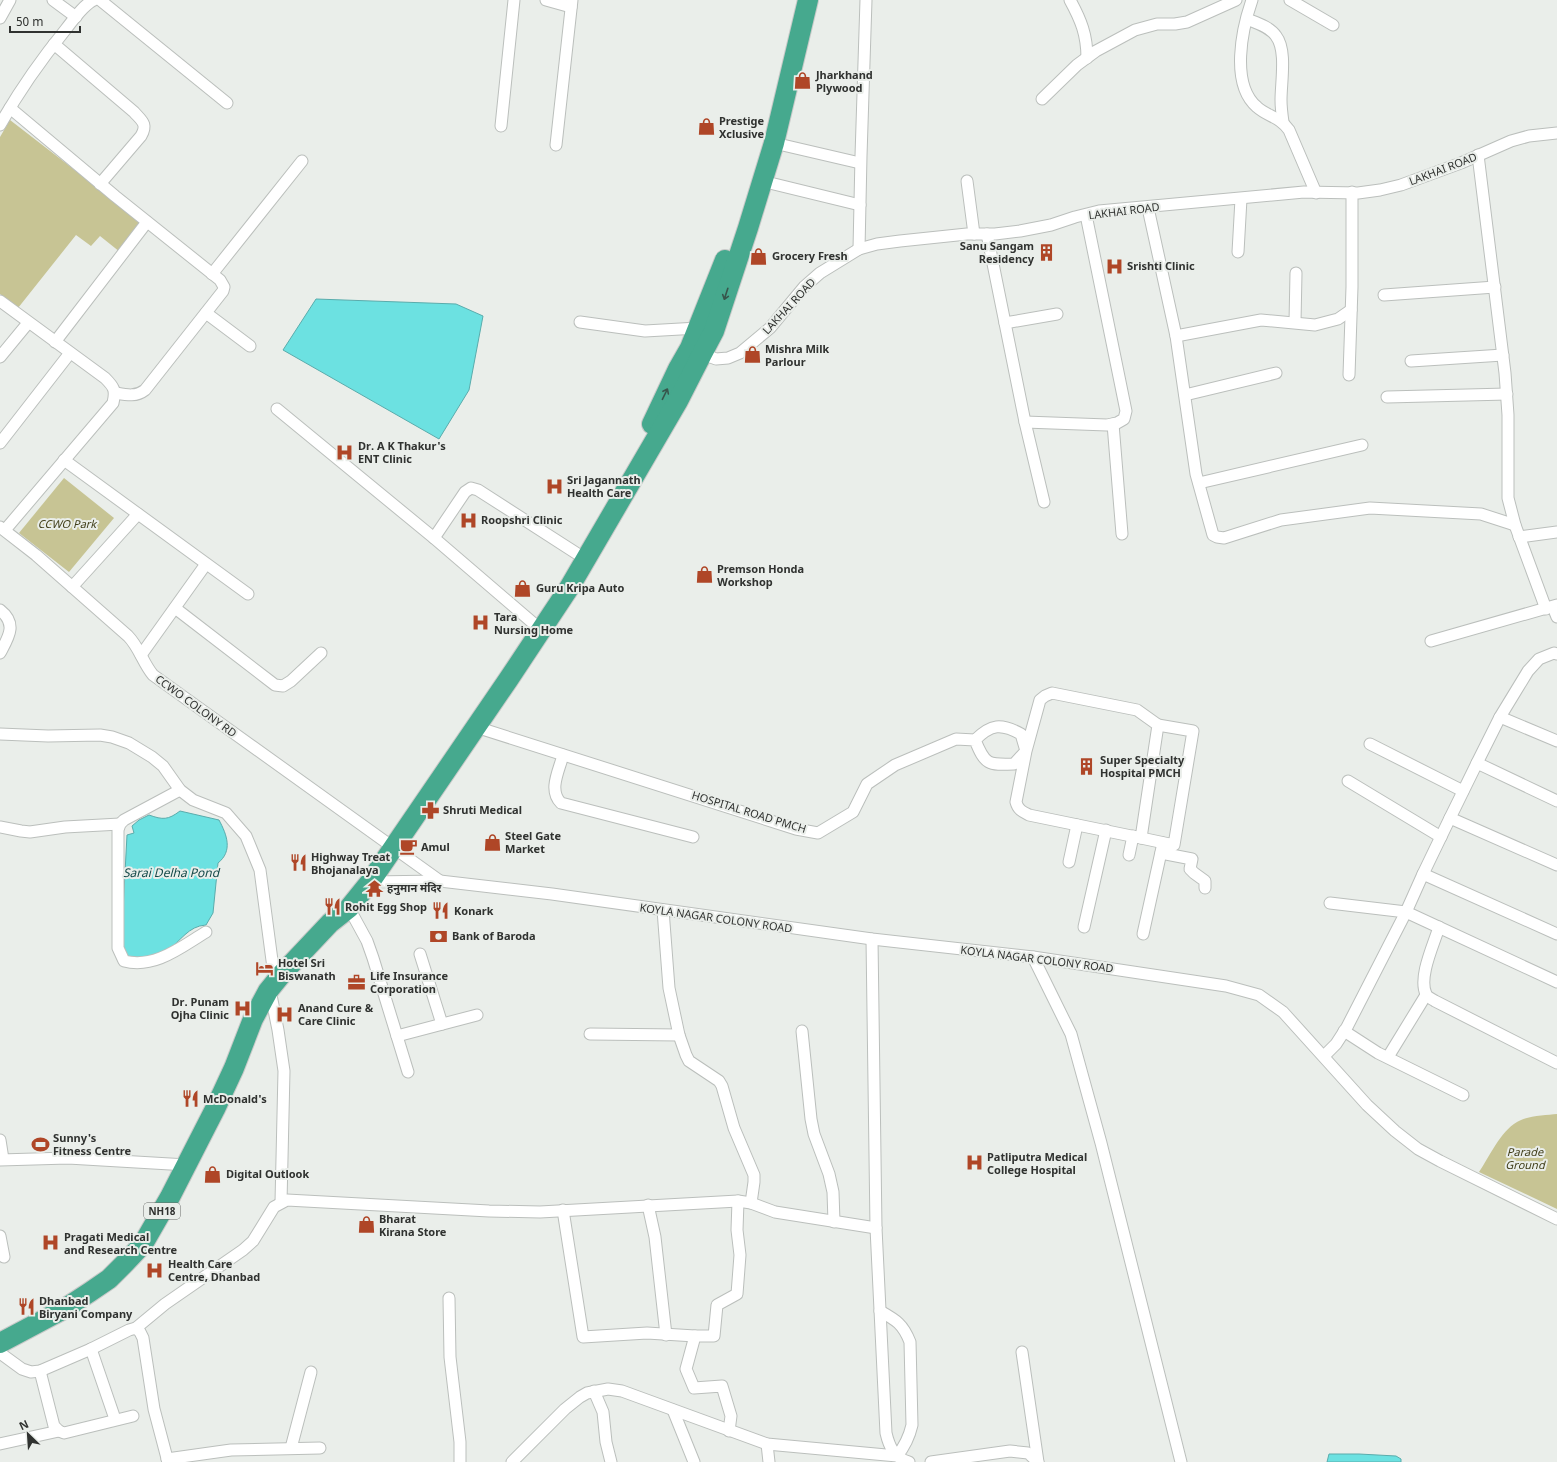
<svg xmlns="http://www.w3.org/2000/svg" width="1557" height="1462" font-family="Georgia,'Noto Sans Devanagari',serif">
  <rect width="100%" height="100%" fill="#eaeeea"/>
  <g fill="#c7c494">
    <polygon points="10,120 142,222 120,252 100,236 91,246 76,235 18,308 0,294 0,137"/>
    <polygon points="64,478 114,518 69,572 19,533"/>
    <path d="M 1557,1114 L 1557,1209 L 1479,1172 C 1490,1156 1500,1132 1517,1122 C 1526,1116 1546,1115 1557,1114 Z"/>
  </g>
  <g fill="#6ce1e1" stroke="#5aacac">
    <polygon points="316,299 456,304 483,316 469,390 439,439 283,350"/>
    <path d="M 180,811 L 219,820 C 227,835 233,851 218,863 L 213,913 L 206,925 C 188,926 181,941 167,951 C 159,956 141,958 130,959 L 121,948 L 127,835 L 134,833 L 132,826 L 139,820 L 149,815 C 163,820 168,820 180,811 Z"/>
    <polygon points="1329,1454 1359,1454 1396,1456 1401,1459 1401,1462 1327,1462"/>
  </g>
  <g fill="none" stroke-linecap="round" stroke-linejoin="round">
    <defs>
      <g id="street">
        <polyline points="53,0 76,17"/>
        <polyline points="100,0 227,103"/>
        <polyline points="546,0 571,7"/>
        <path d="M 1070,0 C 1081,20 1087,35 1087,58"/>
        <path d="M 1252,0 C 1242,29 1230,84 1257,107 C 1268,117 1279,116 1289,130 L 1316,193"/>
        <polyline points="1290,0 1333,25"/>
        <polyline points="0,18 10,0"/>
        <path d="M 1247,19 C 1257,23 1270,27 1276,36 C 1287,50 1281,82 1281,100 C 1281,107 1282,115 1283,122"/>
        <path d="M 54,44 L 134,112 C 142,121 148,124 141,136 L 100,184"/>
        <polyline points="1042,99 1077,65 1096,51 1135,30 1157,24 1175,24 1187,22 1236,0"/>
        <path d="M 10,108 L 115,196 L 220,280 L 224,287 L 223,291 L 145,390 C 136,397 127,395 116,393"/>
        <path d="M 0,125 C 20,89 40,61 66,29 C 74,19 83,5 94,0"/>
        <polyline points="501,126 514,0"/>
        <polyline points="774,143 860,163"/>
        <polyline points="556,145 572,0"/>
        <polyline points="1478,155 1505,373 1508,415 1508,498 1515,525 1546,609"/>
        <polyline points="762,181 860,205"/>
        <polyline points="967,181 974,234"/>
        <polyline points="1148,208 1176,336 1196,474 1213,535 1217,537 1224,538 1281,520 1370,508 1481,514 1515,525"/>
        <polyline points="987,234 1025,422 1044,502"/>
        <polyline points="859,249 861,156 866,0"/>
        <polyline points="1238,252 1241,199"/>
        <polyline points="212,274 302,161"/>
        <polyline points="1384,295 1495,287"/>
        <path d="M 0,301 L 105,378 C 114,387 116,390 113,403 L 5,530"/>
        <polyline points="206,313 250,346"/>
        <polyline points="580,322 645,331 698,328"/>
        <polyline points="1295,322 1296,273"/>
        <polyline points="1005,323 1057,314"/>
        <polyline points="1176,336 1261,320 1315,325 1338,319 1351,310"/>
        <polyline points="55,342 147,222"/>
        <polyline points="697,352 716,359 728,358 740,353 770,328 804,287 820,273 859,249 877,244 900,241 967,234 995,234 1020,231 1051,225 1075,217 1099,211 1304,192 1358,193 1380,190 1401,185 1461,163 1511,141 1529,136 1557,133"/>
        <polyline points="0,357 28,323"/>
        <polyline points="1411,361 1503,355"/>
        <polyline points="1349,375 1352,287 1352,192"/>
        <polyline points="1185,395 1276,373"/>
        <polyline points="1387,397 1507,394"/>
        <polyline points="277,409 434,538 533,623"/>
        <polyline points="1025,422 1107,425 1117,423 1124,419 1126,411 1086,215"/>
        <polyline points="1113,424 1122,534"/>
        <polyline points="0,443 70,353"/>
        <polyline points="64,460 248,594"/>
        <polyline points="1199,483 1362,445"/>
        <path d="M 0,527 L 36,555 L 128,636 C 139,647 143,663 153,675 L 440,881"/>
        <polyline points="1519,537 1557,532"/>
        <polyline points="434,538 465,492 471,488 478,490 576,553"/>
        <polyline points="72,587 138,514"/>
        <polyline points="1553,607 1557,617"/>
        <polyline points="175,608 275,685 283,686 291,681 321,653"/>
        <path d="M 0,610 C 18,624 8,638 0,653"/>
        <polyline points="1431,641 1557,605"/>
        <polyline points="141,655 206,564"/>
        <polyline points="1500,717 1557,741"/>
        <path d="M 476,727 L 796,829 L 818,833 L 853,812 L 867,784 L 895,765 L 956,739 L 975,740 C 985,765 988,765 1014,764 L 1026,751 L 1040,700 L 1045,696 L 1052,693 L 1137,710 L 1158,725 L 1141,838 L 1029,815 C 1023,812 1018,810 1016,802 L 1026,751 L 1021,734 C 1001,723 991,724 975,740"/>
        <polyline points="0,734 48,736 100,735 112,737 129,743 152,757 163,766 180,790 193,800 226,813 246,836 260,870 275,983"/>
        <polyline points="1370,744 1463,791"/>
        <path d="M 563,755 C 559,771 548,790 561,803 L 693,837"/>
        <polyline points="1477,763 1500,717 1528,671 1539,659 1554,653 1557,654"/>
        <polyline points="1348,781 1441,837"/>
        <path d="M 180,790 L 124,820 L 120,824 L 118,830 L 118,948 L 124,961 C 155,969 181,947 206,932"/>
        <polyline points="1557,801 1477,763 1450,818 1557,865"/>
        <polyline points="0,827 21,831 30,832 65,827 120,824"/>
        <polyline points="1141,838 1174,845 1193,731 1158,725"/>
        <polyline points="1161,853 1192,859 1190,869 1194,873 1205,881 1205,888"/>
        <polyline points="1129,855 1133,836"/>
        <polyline points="1069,862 1077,825"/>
        <polyline points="1423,874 1450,818"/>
        <polyline points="370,882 440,881 552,894 872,939 1033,957 1226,986 1259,995 1283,1012 1367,1105 1395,1131 1418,1149 1440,1161 1557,1219"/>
        <polyline points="1330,903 1406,912 1557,982"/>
        <polyline points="349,908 367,941 373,958 408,1072"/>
        <polyline points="663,910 669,988 679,1035 686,1055 689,1061 719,1081 722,1086 734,1128 754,1175 754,1182 751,1203"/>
        <polyline points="1084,927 1106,830"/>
        <path d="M 1439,927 C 1434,944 1418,977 1426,994 C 1427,997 1432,999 1435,1001 L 1557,1063"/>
        <polyline points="1143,934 1163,843"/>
        <path d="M 872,939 L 876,1228 L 886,1433 C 889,1446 894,1458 909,1462"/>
        <polyline points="420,954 442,1024"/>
        <polyline points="1033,957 1071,1034 1101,1143 1181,1462"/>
        <polyline points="270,990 278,1030 284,1071 281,1202"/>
        <polyline points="802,1031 811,1119 814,1134 829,1174 833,1192 834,1222"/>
        <polyline points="1344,1031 1378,1053 1463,1095"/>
        <polyline points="590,1034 679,1035"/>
        <polyline points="397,1036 477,1015"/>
        <polyline points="1324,1056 1336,1044 1347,1027 1406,912 1423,874 1557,934"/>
        <polyline points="1388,1057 1426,995"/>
        <polyline points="0,1140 3,1159"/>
        <polyline points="0,1160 68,1158 187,1165"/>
        <polyline points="648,1205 655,1237 666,1335"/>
        <polyline points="563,1210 583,1337 647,1333 695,1336"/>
        <polyline points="0,1236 4,1257"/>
        <polyline points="449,1298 450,1357 460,1442 460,1462"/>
        <polyline points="136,1328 165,1304 243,1250 253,1241 274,1207 287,1200 489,1211 540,1212 738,1201 751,1203 775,1212 876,1228"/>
        <polyline points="91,1349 115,1419"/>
        <polyline points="1022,1352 1038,1462"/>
        <polyline points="0,1353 22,1369 31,1372 40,1371 91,1349 129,1330 136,1328 140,1332 143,1338 154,1409 168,1462"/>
        <polyline points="40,1371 54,1426 59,1431 64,1433 133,1416"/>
        <polyline points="594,1391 603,1412 606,1442 611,1462"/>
        <polyline points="673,1410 694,1462"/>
        <polyline points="729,1431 731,1416 722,1386 694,1388 686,1369 695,1336 714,1336 717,1305 737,1294 740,1255 737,1230 738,1201"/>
        <polyline points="0,1444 59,1431"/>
        <polyline points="767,1444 769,1462"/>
        <polyline points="291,1448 311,1372"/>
        <polyline points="167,1459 231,1450 320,1448"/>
        <path d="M 512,1462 L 565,1409 L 580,1397 L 587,1393 L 608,1389 L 622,1391 L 767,1444 L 897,1456 C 905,1446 909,1438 912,1425 L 910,1342 C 903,1324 896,1320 880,1311"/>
        <polyline points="931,1462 1010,1451 1028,1453 1038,1462"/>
      </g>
      <g id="highway">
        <polyline points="652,424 678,369 690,348 725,260"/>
        <polyline points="0,1343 64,1309 90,1292 109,1279 126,1262 143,1244 170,1197 215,1109 234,1068 253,1019 268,991 281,975 330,923 349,908 370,882 508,680 569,588 678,401 702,354 714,331 748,228 774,143 808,0"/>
      </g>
    </defs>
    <use href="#street" stroke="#bbbfbc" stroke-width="13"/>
    <use href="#highway" stroke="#c9cac9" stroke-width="22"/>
    <use href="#street" stroke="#fff" stroke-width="11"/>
    <use href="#highway" stroke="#46a98e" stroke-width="20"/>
  </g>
  <defs><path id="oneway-shaft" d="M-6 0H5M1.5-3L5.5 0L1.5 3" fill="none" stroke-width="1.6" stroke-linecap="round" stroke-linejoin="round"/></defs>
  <g stroke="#37564c">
    <use href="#oneway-shaft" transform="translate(726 294) rotate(108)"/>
    <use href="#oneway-shaft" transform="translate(665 394) rotate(-64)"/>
  </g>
  <defs>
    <symbol id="shop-bare" viewBox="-9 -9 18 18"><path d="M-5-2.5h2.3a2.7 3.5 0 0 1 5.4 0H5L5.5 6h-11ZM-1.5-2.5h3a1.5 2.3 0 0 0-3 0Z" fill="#af4627" stroke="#eaeeea" stroke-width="2.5" paint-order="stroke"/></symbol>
    <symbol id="building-bare" viewBox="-9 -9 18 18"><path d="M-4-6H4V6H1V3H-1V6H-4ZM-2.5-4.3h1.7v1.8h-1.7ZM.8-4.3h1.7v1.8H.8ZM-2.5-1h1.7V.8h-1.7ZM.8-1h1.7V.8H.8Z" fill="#af4627" stroke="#eaeeea" stroke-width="2.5" paint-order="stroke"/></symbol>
    <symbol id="hospital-bare" viewBox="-9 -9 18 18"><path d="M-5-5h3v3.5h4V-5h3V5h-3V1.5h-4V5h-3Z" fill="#af4627" stroke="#eaeeea" stroke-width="2.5" paint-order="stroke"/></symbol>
    <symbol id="pharmacy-bare" viewBox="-9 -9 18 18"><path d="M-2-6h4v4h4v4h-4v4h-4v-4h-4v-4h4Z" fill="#af4627" stroke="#eaeeea" stroke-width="2.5" paint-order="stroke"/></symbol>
    <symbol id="cafe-bare" viewBox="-9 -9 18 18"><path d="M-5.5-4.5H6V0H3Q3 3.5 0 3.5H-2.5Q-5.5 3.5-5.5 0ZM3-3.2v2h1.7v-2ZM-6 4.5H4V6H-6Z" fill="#af4627" stroke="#eaeeea" stroke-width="2.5" paint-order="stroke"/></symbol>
    <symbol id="restaurant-bare" viewBox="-9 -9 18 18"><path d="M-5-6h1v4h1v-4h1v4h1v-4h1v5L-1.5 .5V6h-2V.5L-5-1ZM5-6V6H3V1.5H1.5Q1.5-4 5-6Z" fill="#af4627" stroke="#eaeeea" stroke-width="2.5" paint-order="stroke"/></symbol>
    <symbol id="temple-bare" viewBox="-9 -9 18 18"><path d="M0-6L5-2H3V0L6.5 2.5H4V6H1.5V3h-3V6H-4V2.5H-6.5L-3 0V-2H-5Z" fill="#af4627" stroke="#eaeeea" stroke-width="2.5" paint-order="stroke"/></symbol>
    <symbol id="bank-bare" viewBox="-9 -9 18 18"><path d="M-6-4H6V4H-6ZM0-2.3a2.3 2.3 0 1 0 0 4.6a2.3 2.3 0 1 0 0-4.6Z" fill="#af4627" stroke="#eaeeea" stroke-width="2.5" paint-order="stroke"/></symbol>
    <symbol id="hotel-bare" viewBox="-9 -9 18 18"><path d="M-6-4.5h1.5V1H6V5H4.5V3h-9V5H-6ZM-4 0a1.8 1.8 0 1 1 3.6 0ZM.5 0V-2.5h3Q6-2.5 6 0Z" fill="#af4627" stroke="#eaeeea" stroke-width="2.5" paint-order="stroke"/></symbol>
    <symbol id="office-bare" viewBox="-9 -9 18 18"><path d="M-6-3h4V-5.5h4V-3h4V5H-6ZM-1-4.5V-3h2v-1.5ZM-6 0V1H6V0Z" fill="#af4627" stroke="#eaeeea" stroke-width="2.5" paint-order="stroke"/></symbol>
    <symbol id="stadium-bare" viewBox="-9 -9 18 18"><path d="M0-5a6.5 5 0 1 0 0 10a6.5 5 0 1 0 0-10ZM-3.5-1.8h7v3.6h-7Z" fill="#af4627" stroke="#eaeeea" stroke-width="2.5" paint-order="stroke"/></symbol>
  </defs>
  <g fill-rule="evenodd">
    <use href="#shop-bare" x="790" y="68" width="25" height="25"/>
    <use href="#shop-bare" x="694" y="114" width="25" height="25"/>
    <use href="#building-bare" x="1034" y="240" width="25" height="25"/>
    <use href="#shop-bare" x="746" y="244" width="25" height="25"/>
    <use href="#hospital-bare" x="1102" y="254" width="25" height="25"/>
    <use href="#shop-bare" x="740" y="342" width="25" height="25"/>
    <use href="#hospital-bare" x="332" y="440" width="25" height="25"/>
    <use href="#hospital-bare" x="542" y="474" width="25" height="25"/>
    <use href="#hospital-bare" x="456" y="508" width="25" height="25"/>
    <use href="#shop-bare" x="692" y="562" width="25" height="25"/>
    <use href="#shop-bare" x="510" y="576" width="25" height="25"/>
    <use href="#hospital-bare" x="468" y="610" width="25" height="25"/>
    <use href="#building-bare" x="1074" y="754" width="25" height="25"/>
    <use href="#pharmacy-bare" x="418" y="798" width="25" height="25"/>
    <use href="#shop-bare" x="480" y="830" width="25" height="25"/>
    <use href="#cafe-bare" x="396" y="834" width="25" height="25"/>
    <use href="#restaurant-bare" x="286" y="850" width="25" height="25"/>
    <use href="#temple-bare" x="362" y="876" width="25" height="25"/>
    <use href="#restaurant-bare" x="320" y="894" width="25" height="25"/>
    <use href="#restaurant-bare" x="428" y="898" width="25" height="25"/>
    <use href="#bank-bare" x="426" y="924" width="25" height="25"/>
    <use href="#hotel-bare" x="252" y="956" width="25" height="25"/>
    <use href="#office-bare" x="344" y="970" width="25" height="25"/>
    <use href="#hospital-bare" x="230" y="996" width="25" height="25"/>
    <use href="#hospital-bare" x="272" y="1002" width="25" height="25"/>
    <use href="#restaurant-bare" x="178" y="1086" width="25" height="25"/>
    <use href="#stadium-bare" x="28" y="1132" width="25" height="25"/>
    <use href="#hospital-bare" x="962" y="1150" width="25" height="25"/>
    <use href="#shop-bare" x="200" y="1162" width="25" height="25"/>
    <use href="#shop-bare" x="354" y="1212" width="25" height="25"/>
    <use href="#hospital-bare" x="38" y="1230" width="25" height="25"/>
    <use href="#hospital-bare" x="142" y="1258" width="25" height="25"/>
    <use href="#restaurant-bare" x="14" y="1294" width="25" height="25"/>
  </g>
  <g text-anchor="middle" stroke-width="4" stroke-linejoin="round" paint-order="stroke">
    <rect fill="#eaeeea" stroke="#686a68" stroke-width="1" x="144" y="1203" width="36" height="16" rx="3"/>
    <g font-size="10" font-weight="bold" fill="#303230">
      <text x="162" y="1215">NH18</text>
    </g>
    <g font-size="11" font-weight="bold" fill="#303230" stroke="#eaeeea" text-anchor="start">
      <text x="816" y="79">Jharkhand<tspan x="816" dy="13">Plywood</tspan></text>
      <text x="719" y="125">Prestige<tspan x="719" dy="13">Xclusive</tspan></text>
      <text x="1034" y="250" text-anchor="end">Sanu Sangam<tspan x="1034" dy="13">Residency</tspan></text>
      <text x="772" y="260">Grocery Fresh</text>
      <text x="1127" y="270">Srishti Clinic</text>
      <text x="765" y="353">Mishra Milk<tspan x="765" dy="13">Parlour</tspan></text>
      <text x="358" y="450">Dr. A K Thakur's<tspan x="358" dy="13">ENT Clinic</tspan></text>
      <text x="567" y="484">Sri Jagannath<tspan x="567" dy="13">Health Care</tspan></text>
      <text x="481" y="524">Roopshri Clinic</text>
      <text x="717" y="573">Premson Honda<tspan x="717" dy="13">Workshop</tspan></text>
      <text x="536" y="592">Guru Kripa Auto</text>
      <text x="494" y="621">Tara<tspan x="494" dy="13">Nursing Home</tspan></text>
      <text x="1100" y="764">Super Specialty<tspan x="1100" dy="13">Hospital PMCH</tspan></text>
      <text x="443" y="814">Shruti Medical</text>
      <text x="505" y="840">Steel Gate<tspan x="505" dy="13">Market</tspan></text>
      <text x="421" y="851">Amul</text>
      <text x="311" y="861">Highway Treat<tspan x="311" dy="13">Bhojanalaya</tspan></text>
      <text x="387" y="892">हनुमान मंदिर</text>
      <text x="345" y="911">Rohit Egg Shop</text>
      <text x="454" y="915">Konark</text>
      <text x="452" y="940">Bank of Baroda</text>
      <text x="278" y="967">Hotel Sri<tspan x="278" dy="13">Biswanath</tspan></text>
      <text x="370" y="980">Life Insurance<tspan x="370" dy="13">Corporation</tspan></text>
      <text x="229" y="1006" text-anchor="end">Dr. Punam<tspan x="229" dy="13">Ojha Clinic</tspan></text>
      <text x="298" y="1012">Anand Cure &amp;<tspan x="298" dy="13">Care Clinic</tspan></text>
      <text x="203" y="1103">McDonald's</text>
      <text x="53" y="1142">Sunny's<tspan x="53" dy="13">Fitness Centre</tspan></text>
      <text x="987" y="1161">Patliputra Medical<tspan x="987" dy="13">College Hospital</tspan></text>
      <text x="226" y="1178">Digital Outlook</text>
      <text x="379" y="1223">Bharat<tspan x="379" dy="13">Kirana Store</tspan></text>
      <text x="64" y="1241">Pragati Medical<tspan x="64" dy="13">and Research Centre</tspan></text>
      <text x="168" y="1268">Health Care<tspan x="168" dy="13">Centre, Dhanbad</tspan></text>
      <text x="39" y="1305">Dhanbad<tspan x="39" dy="13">Biryani Company</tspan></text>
    </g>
    <g font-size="11" fill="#303230" stroke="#eaeeea">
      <text transform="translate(1443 169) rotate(-21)" y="4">LAKHAI ROAD</text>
      <text transform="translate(1124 211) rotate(-7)" y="4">LAKHAI ROAD</text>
      <text transform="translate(789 306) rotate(-47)" y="4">LAKHAI ROAD</text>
      <text transform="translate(196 706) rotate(36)" y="4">CCWO COLONY RD</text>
      <text transform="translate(749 812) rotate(17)" y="4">HOSPITAL ROAD PMCH</text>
      <text transform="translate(716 918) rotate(8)" y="4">KOYLA NAGAR COLONY ROAD</text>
      <text transform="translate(1037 959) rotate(7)" y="4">KOYLA NAGAR COLONY ROAD</text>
    </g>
    <g font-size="11" font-style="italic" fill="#403e19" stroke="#eaeeea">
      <text x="67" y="528">CCWO Park</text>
      <text x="1525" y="1156">Parade<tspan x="1525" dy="13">Ground</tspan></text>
    </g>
    <g font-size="12" font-style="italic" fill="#144949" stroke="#eaeeea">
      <text x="171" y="877">Sarai Delha Pond</text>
    </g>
  </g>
  <g transform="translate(28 1434) rotate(335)" stroke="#eaeeea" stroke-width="3" paint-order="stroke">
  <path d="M0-3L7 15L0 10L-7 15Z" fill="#303230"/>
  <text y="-6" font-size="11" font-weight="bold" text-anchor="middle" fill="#303230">N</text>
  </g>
  <path d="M10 26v6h70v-6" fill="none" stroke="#303230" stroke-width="2"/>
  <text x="16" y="26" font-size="12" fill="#303230" stroke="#eaeeea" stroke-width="3" paint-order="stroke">50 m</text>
</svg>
